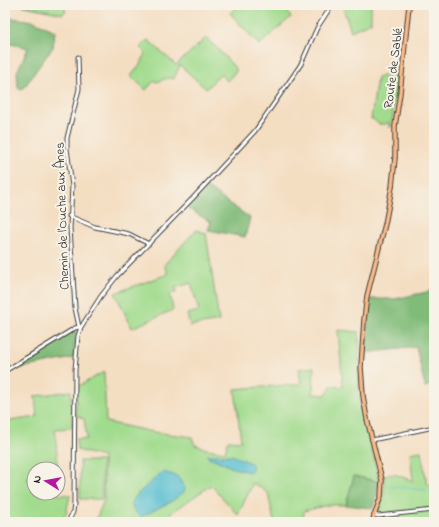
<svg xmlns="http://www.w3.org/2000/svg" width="439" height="527" font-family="'Indie Flower',sans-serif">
  <rect width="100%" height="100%" fill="#f7f3e8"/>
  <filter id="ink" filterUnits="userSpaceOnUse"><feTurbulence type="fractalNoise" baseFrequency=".025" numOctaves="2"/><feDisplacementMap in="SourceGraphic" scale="8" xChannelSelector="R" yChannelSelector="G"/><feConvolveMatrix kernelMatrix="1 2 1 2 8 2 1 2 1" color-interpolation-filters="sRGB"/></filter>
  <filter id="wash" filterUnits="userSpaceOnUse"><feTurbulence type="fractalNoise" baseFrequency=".012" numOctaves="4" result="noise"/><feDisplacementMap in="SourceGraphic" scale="16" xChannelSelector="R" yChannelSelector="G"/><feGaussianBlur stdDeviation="0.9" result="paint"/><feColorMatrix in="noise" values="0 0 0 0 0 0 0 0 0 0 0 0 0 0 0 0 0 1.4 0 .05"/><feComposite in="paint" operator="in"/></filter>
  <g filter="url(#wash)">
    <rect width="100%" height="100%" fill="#f4dec2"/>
    <g fill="#a1db8d" stroke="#5e7c54">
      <polygon points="20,5 61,5 66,10 63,14"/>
      <polygon points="239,5 281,5 291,17 259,45 230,13"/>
      <polygon points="340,5 371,5 371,22 351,31 343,8"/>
      <path d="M 206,38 L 217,48 L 237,70 L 227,81 L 220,74 L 206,89 L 180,65 L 174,79 C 168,77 163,79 158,82 L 154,81 L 146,90 L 131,76 L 142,62 L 145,53 L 140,48 L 148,40 L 176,65 Z"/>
      <path d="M 396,72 L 399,72 L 391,127 L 389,127 L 389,122 C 383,126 378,125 373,119 L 371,119 L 377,78 L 387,74 L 395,79 Z"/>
      <polygon points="196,230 206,233 219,321 190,326 187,314 199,311 191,283 175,288 177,291 170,294 173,310 132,328 115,293 168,274 164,265"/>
      <polygon points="338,330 359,332 359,392 361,410 374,459 379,482 354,476 346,505 328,505 304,511 303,522 274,522 268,493 253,483 238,515 211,485 158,522 138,522 133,518 128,522 95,522 104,500 103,457 77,450 76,439 87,439 84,419 76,415 77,387 104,372 106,422 153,432 192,437 195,445 207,449 225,452 228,440 241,441 235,389 301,384 299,369 314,367 313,394 326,395 331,386 343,387"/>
      <path d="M 71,391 L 72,428 L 55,429 L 58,469 L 34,469 L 34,478 L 27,479 L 34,483 L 34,493 C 47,493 58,495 70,495 L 66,514 L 60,522 L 5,522 L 5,465 L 9,421 L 37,417 L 35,396 Z"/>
      <polygon points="421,451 427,484 434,486 434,522 397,522 397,512 377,513 384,493 384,476 394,474 413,481 410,453"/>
      <rect x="80" y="461" width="22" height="38"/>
    </g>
    <g fill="#80bb78" stroke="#4e6c4a">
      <polygon points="5,17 34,21 55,31 53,47 23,89 18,88 17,72 28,48 7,43 5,39"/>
      <polygon points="206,187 250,218 245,237 208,230 211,222 187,208"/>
      <polygon points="431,291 434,306 434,384 425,387 416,347 365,353 370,299 395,299"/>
      <polygon points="74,331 77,331 73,358 21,368 21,366"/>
      <polygon points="354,476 379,482 373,508 346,505"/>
    </g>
    <g fill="#53bdd0" stroke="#386c76">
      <path d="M 207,455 L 233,455 C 239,461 258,460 251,471 L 249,472 L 233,468 L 214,459 L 208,457 Z"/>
      <path d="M 162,472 L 177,476 L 185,488 L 184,492 L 172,501 L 141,517 C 136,514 132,509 131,503 C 136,493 153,481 162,472 Z"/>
    </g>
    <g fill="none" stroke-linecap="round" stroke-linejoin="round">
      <polyline stroke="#53bdd0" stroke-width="1" points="386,486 434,491"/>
    </g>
  </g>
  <g filter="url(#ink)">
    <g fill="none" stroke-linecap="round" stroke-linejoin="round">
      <defs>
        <g id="minor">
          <polyline points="78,57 79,89 67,138 67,149 72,186 70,228 75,308 79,327"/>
          <polyline points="69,216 95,227 129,234 149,244"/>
          <polyline points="5,371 75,328 79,327"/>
          <polyline points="372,440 434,427"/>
          <polyline points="374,515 378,516 434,510"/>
          <polyline points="68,522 73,512 74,503 75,370 78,336 81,327 101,296 117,276 192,199 255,131 293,76 301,64 317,28 332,5"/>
        </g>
        <polyline id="major" points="372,522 381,496 382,480 367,419 363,396 361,367 364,320 367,296 385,224 392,187 395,158 395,126 400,93 409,5"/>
      </defs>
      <use href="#minor" stroke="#3c3935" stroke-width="5"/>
      <use href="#major" stroke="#3c3935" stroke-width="5.5"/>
      <use href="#minor" stroke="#fff" stroke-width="3"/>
      <use href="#major" stroke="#fabc8b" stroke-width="3.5"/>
    </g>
  </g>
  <g text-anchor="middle" stroke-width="4" stroke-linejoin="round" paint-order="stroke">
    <g font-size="13" fill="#1c1c1c" stroke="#f7f3e8">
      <text transform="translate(392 68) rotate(-83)" y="5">Route de Sablé</text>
      <text transform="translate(61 216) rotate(-92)" y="5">Chemin de l'Ouche aux Ânes</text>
    </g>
  </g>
  <rect width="439" height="527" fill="none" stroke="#f7f3e8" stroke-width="20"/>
  <g transform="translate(46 481) rotate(281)"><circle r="19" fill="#f7f3e8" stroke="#9f9d96"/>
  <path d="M0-3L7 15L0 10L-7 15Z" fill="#b5179e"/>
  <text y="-6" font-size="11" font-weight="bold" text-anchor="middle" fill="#1c1c1c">N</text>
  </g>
</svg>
